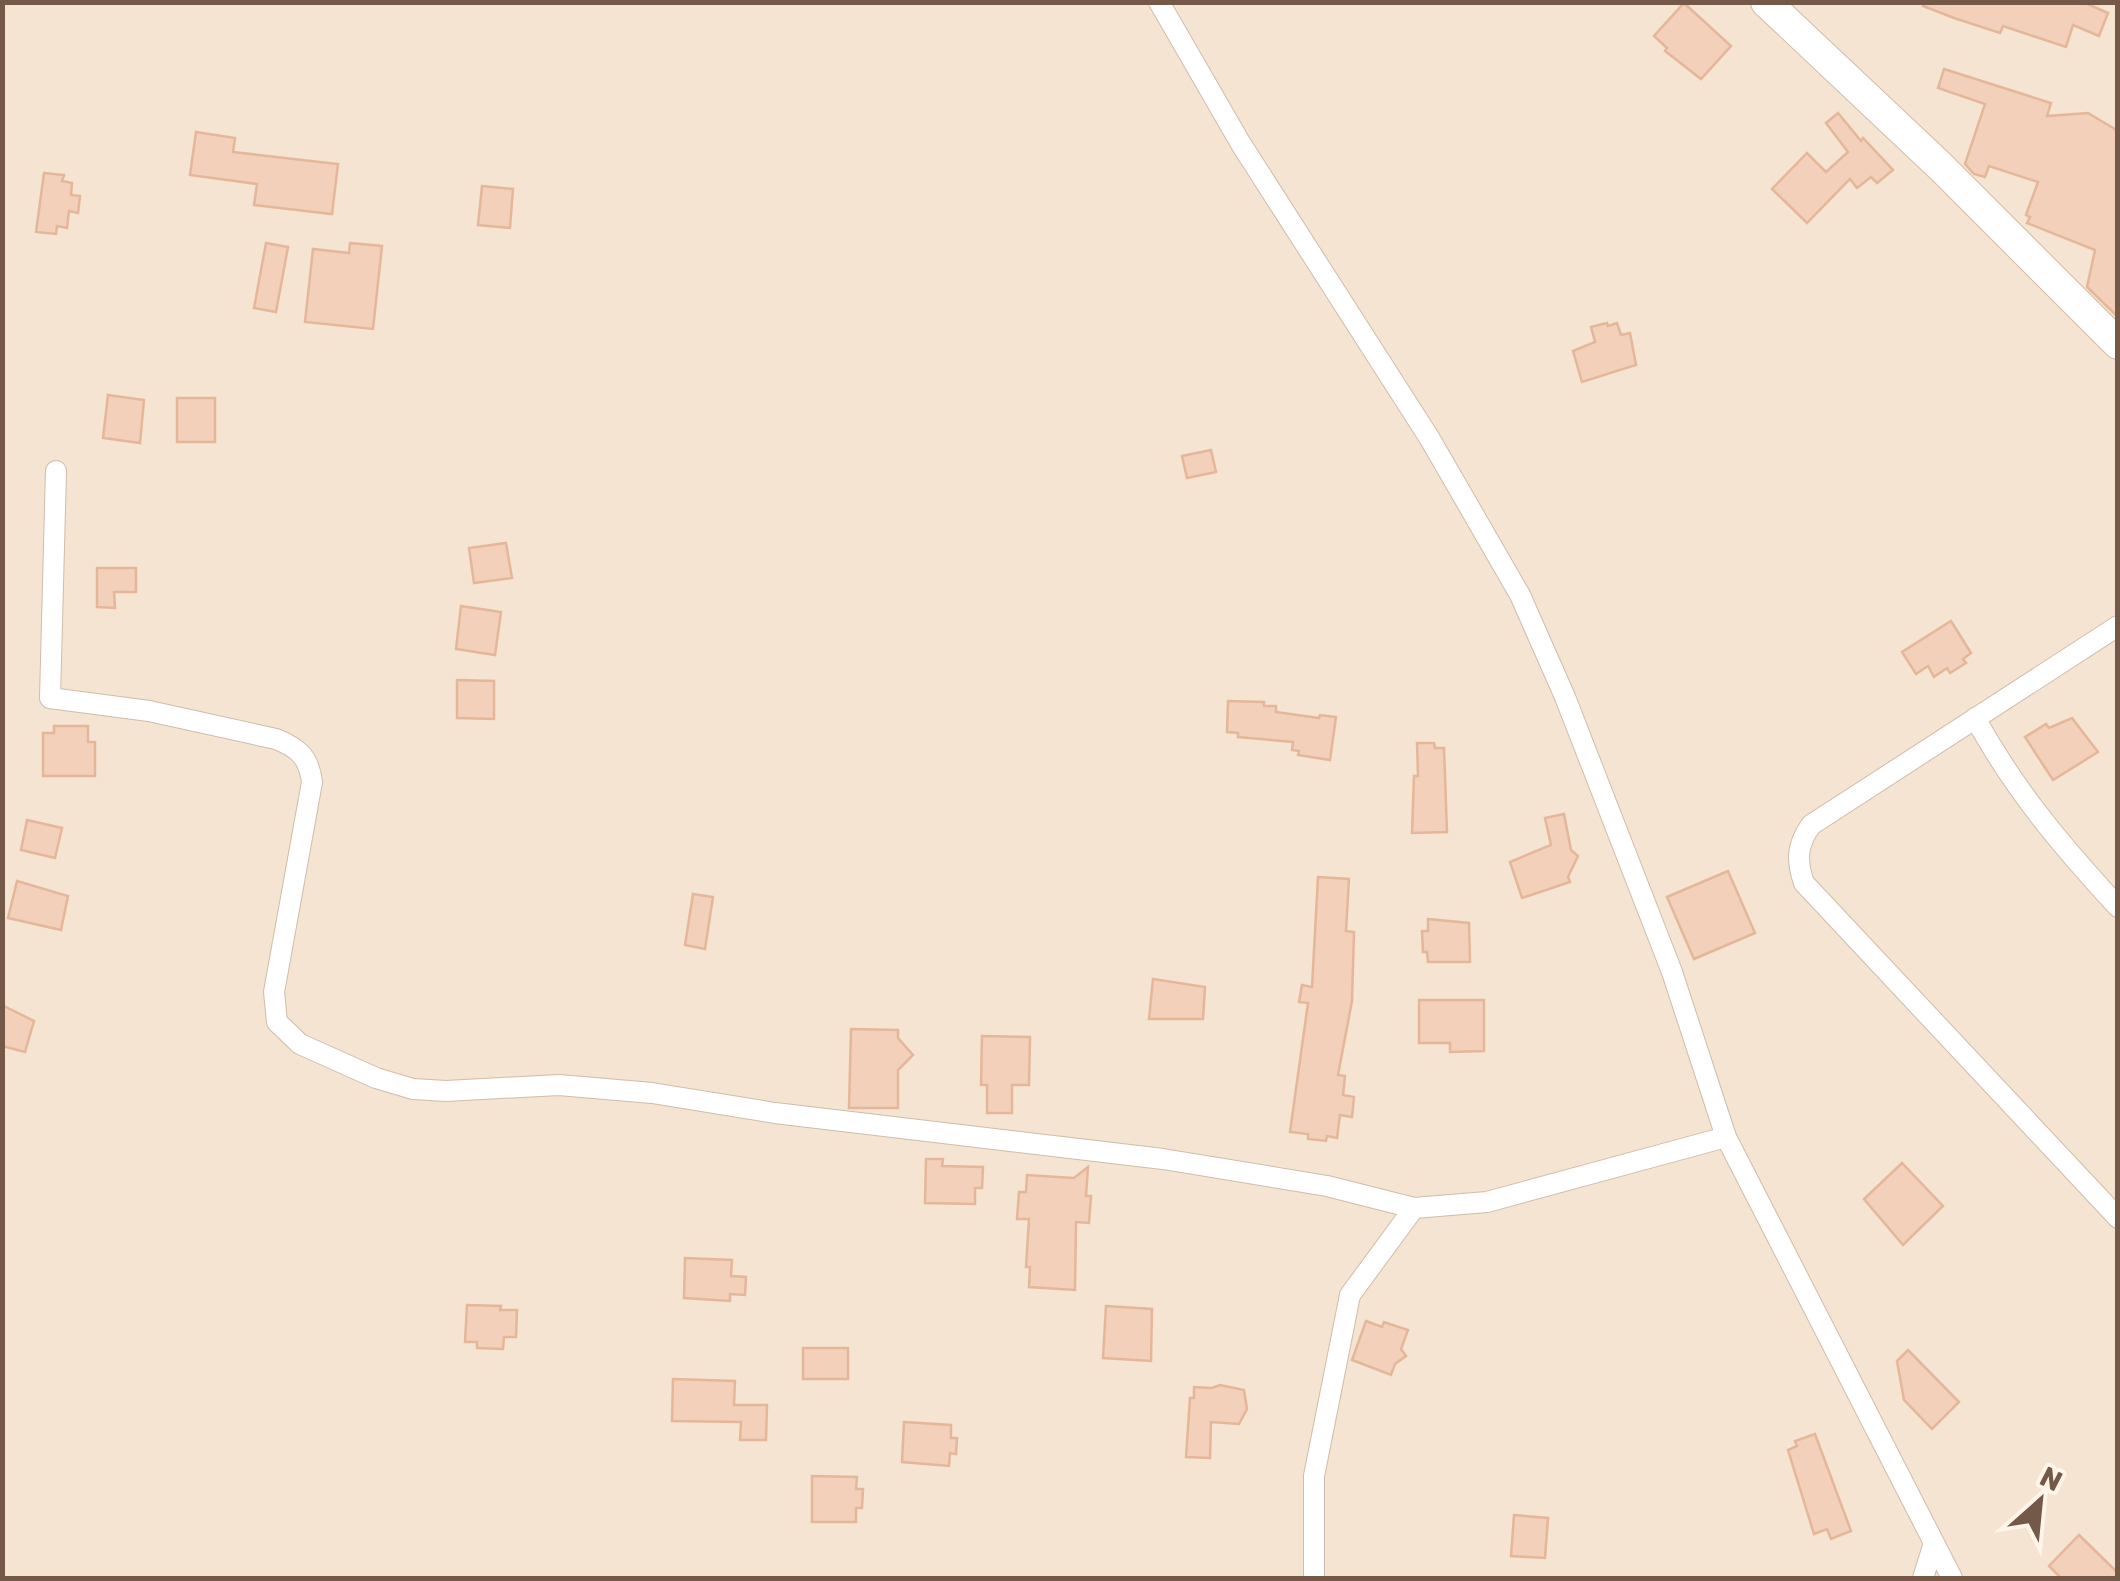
<svg xmlns="http://www.w3.org/2000/svg" width="2120" height="1581" font-family="Rubik,sans-serif">
  <rect width="100%" height="100%" fill="#fcf2e2"/>
  <rect fill="#f4e4d1" x="3" y="3" width="2114" height="1575"/>
  <g fill="#f2d0ba" stroke="#e5b79a" stroke-width="2.5">
    <polygon points="1924,2 2083,2 2108,13 2099,36 2073,25 2066,47 2003,26 2000,33 1954,18 1923,6"/>
    <polygon points="1684,3 1731,46 1701,79 1665,51 1667,48 1654,36"/>
    <polygon points="1944,69 2051,103 2047,116 2088,113 2118,131 2118,317 2087,287 2095,250 2027,223 2030,217 2026,215 2038,182 1989,166 1985,177 1974,174 1965,164 1985,104 1938,88"/>
    <polygon points="1838,113 1861,141 1863,138 1893,170 1877,183 1871,177 1857,188 1850,179 1807,223 1772,189 1807,153 1826,172 1848,152 1826,123"/>
    <polygon points="196,132 235,138 233,152 338,164 332,214 254,205 257,184 190,175"/>
    <polygon points="44,173 64,175 62,181 72,183 71,195 80,196 78,213 69,211 67,228 57,226 56,234 36,232"/>
    <polygon points="482,186 513,189 510,228 478,225"/>
    <polygon points="266,243 288,247 276,312 254,308"/>
    <polygon points="350,243 382,246 373,329 305,322 313,249 349,253"/>
    <polygon points="1607,323 1608,326 1617,323 1621,335 1630,333 1636,365 1582,382 1573,351 1595,342 1591,327"/>
    <polygon points="108,395 144,400 140,443 103,438"/>
    <rect x="177" y="398" width="38" height="44"/>
    <polygon points="1211,450 1216,472 1187,478 1182,456"/>
    <polygon points="506,543 512,578 474,583 469,548"/>
    <polygon points="97,568 136,568 136,592 114,592 115,608 97,607"/>
    <polygon points="461,606 501,612 495,655 456,649"/>
    <polygon points="1951,621 1971,653 1963,659 1966,663 1950,673 1947,668 1934,677 1928,666 1916,674 1902,652"/>
    <polygon points="457,680 494,681 494,719 457,718"/>
    <polygon points="1228,701 1264,702 1264,706 1276,706 1276,712 1319,718 1320,715 1336,717 1330,760 1298,755 1299,751 1292,750 1293,742 1238,737 1238,733 1227,732"/>
    <polygon points="2072,718 2098,752 2053,780 2025,737 2046,724 2049,728"/>
    <polygon points="54,726 88,726 88,742 95,742 95,776 43,776 43,733 54,733"/>
    <polygon points="1417,743 1434,743 1435,748 1444,748 1447,832 1412,833 1414,776 1418,776"/>
    <polygon points="1564,814 1571,850 1578,856 1568,877 1570,882 1522,898 1510,862 1551,845 1545,818"/>
    <polygon points="27,820 62,828 55,858 21,850"/>
    <polygon points="1728,871 1755,933 1694,959 1667,897"/>
    <polygon points="1318,877 1349,879 1346,931 1354,932 1352,1001 1338,1075 1345,1076 1343,1095 1354,1097 1352,1117 1340,1115 1337,1138 1327,1136 1326,1141 1308,1139 1308,1134 1290,1132 1308,1003 1299,1002 1302,985 1312,987"/>
    <polygon points="17,881 68,896 61,930 8,918"/>
    <polygon points="693,894 713,897 705,949 685,945"/>
    <polygon points="1428,919 1469,923 1470,962 1428,962 1427,952 1423,952 1422,931 1428,931"/>
    <polygon points="1153,979 1205,987 1203,1019 1149,1019"/>
    <polygon points="1419,1000 1484,1000 1484,1051 1450,1052 1450,1043 1419,1043"/>
    <polygon points="2,1005 34,1021 25,1052 2,1046"/>
    <polygon points="851,1029 898,1030 898,1038 913,1055 898,1070 898,1108 849,1108"/>
    <polygon points="982,1036 1030,1037 1029,1085 1012,1085 1012,1113 987,1113 987,1085 981,1085"/>
    <polygon points="926,1159 943,1159 942,1166 983,1167 982,1188 975,1188 975,1204 925,1203"/>
    <polygon points="1902,1163 1943,1206 1903,1245 1864,1199"/>
    <polygon points="1088,1167 1086,1196 1091,1196 1089,1223 1076,1222 1075,1290 1029,1287 1030,1267 1026,1267 1029,1219 1017,1219 1019,1192 1026,1192 1027,1175 1074,1178"/>
    <polygon points="685,1258 732,1260 731,1276 746,1277 745,1295 730,1294 730,1301 684,1298"/>
    <polygon points="467,1305 501,1306 500,1310 517,1310 516,1337 504,1337 503,1349 477,1348 477,1342 465,1342"/>
    <polygon points="1106,1306 1152,1309 1151,1361 1103,1358"/>
    <polygon points="1366,1321 1382,1327 1384,1322 1408,1330 1401,1349 1406,1356 1395,1364 1391,1375 1352,1360"/>
    <rect x="803" y="1348" width="45" height="31"/>
    <polygon points="1908,1350 1959,1402 1932,1429 1904,1400 1897,1361"/>
    <polygon points="673,1379 735,1381 734,1405 767,1405 766,1440 740,1440 741,1422 672,1421"/>
    <polygon points="1220,1385 1244,1390 1247,1409 1239,1424 1211,1422 1210,1458 1186,1457 1190,1398 1194,1398 1194,1387 1212,1388"/>
    <polygon points="904,1422 951,1425 951,1438 957,1438 956,1454 950,1453 949,1466 902,1462"/>
    <polygon points="1815,1434 1851,1531 1831,1539 1827,1529 1814,1534 1788,1450 1797,1446 1795,1441"/>
    <polygon points="812,1476 857,1477 856,1489 863,1489 862,1508 856,1508 856,1522 812,1522"/>
    <polygon points="1514,1515 1548,1518 1545,1558 1511,1556"/>
    <polygon points="2079,1535 2118,1573 2118,1578 2061,1578 2049,1566"/>
  </g>
  <g fill="none" stroke-linecap="round" stroke-linejoin="round">
    <defs>
      <g id="street">
        <polyline points="1159,2 1241,144 1430,439 1520,595 1565,697 1672,972 1726,1137 1952,1578"/>
        <path d="M 56,471 L 50,698 L 149,711 L 276,739 C 299,748 309,758 312,782 L 274,992 L 277,1022 L 300,1044 L 376,1078 L 413,1089 L 446,1091 L 559,1085 L 652,1093 L 775,1113 L 1163,1159 L 1327,1186 L 1414,1208 L 1487,1202 L 1726,1137"/>
        <path d="M 2118,626 L 1811,825 C 1797,845 1796,860 1804,883 L 2118,1218"/>
        <path d="M 1975,718 C 2016,792 2061,845 2118,907"/>
        <polyline points="1314,1578 1314,1476 1350,1295 1414,1208"/>
        <polyline points="1923,1578 1934,1543"/>
      </g>
      <polyline id="secondary" points="1766,2 1940,166 2118,344"/>
    </defs>
    <use href="#street" stroke="#d0bcac" stroke-width="22"/>
    <use href="#secondary" stroke="#d3bca9" stroke-width="32"/>
    <use href="#street" stroke="#fff" stroke-width="20"/>
    <use href="#secondary" stroke="#fff" stroke-width="30"/>
  </g>
  <rect width="2120" height="1581" fill="none" stroke="#745848" stroke-width="10"/>
  <g transform="translate(2040 1501) rotate(27)" stroke="#fff6e9" stroke-width="8" paint-order="stroke">
  <path d="M0-8L18 38L0 25L-18 38Z" fill="#745848"/>
  <text y="-15" font-size="28" font-weight="bold" text-anchor="middle" fill="#745848">N</text>
  </g>
</svg>
